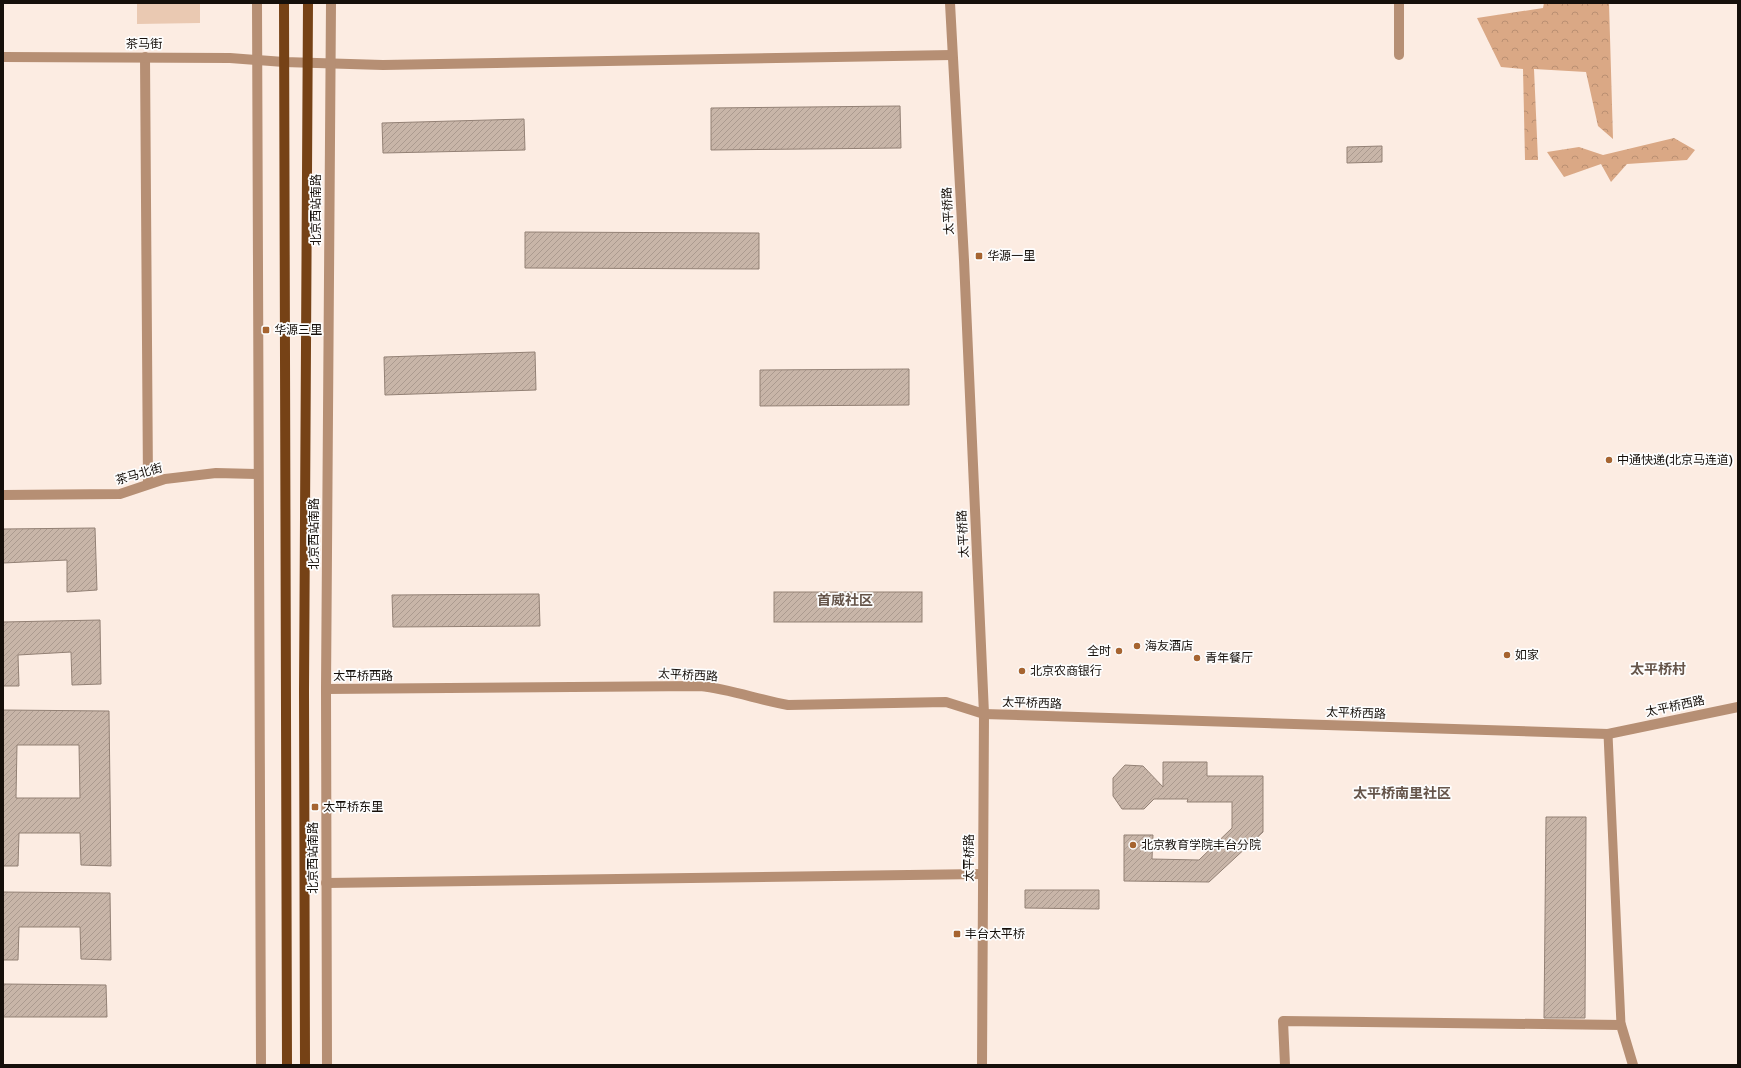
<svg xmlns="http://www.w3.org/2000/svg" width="1741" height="1068" font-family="Signika,'Noto Sans SC',sans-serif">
  <defs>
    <pattern id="forest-crowns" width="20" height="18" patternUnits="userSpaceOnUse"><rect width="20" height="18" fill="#daa885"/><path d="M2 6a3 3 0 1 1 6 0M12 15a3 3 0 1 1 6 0" fill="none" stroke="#ba8f72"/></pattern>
    <pattern id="building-hatch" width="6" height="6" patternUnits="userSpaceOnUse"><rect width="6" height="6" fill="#c8b5a8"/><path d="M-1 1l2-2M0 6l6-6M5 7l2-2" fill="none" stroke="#ab9a8f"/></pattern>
  </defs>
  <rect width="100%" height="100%" fill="#fcece2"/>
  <g fill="url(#forest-crowns)">
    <polygon points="1544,3 1609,3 1613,139 1598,126 1586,72 1534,69 1538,160 1525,160 1523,69 1501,67 1477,18 1543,8"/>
    <polygon points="1674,138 1695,150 1687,160 1627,164 1611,182 1601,164 1564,177 1547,152 1579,147 1603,155"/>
  </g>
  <polygon fill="#eac9b2" points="137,3 200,3 200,23 137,24"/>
  <g fill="url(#building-hatch)" stroke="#938175" fill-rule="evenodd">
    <polygon points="900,106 901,148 711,150 711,108"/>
    <polygon points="524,119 525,150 383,153 382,123"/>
    <polygon points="1382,146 1382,162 1347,163 1347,147"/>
    <polygon points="525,232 759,233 759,269 525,268"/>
    <polygon points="535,352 536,390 385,395 384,357"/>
    <polygon points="909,369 909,405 760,406 760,370"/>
    <polygon points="95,528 97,590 67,592 67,560 3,563 3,529"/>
    <rect x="774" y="592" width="148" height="30"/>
    <polygon points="539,594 540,626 393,627 392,595"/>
    <polygon points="100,620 101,684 72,685 71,652 18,655 19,686 3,686 3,622"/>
    <path d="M 3,710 L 109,711 L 111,866 L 81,865 L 80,833 L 19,833 L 18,866 L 3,866 ZM 17,745 L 79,745 L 80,798 L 16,798 Z"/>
    <polygon points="1163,762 1207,762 1207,776 1263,776 1263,832 1209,882 1124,881 1124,835 1153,835 1152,859 1199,860 1232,828 1232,802 1187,802 1188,799 1154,799 1144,809 1122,809 1113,796 1113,778 1125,765 1143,766 1163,787"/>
    <polygon points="1546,817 1586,817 1585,1018 1544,1018"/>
    <polygon points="1025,890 1099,890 1099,909 1025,908"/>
    <polygon points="3,892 110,893 111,960 81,959 80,927 19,927 18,960 3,960"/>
    <polygon points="3,984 106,985 107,1017 3,1017"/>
  </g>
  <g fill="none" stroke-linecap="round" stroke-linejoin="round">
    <polyline stroke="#b68f74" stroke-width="9" points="1608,734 1621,1025"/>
    <g stroke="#b68f74" stroke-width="10">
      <polyline points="1399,55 1399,3"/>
      <polyline points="145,57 148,484"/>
      <polyline points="3,495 120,494 165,479 216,473 258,474"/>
      <path d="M 326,689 L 700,686 C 730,689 759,700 788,705 L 946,702 L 984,714"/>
      <polyline points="326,883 982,874"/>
      <polyline points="1285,1065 1283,1021 1621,1025 1633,1065"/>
    </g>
    <g stroke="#b68f74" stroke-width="10">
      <polyline points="257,3 261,1065"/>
      <polyline points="950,3 964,260 984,714 982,1065"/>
      <polyline points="3,57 230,58 284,62 383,65 952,55"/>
      <polyline points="984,714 1608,734 1738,707"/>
      <polyline points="327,1065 326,689 331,3"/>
    </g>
    <g stroke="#764216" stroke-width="10">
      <polyline points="284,3 287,1065"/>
      <polyline points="305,1065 304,690 308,3"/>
    </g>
  </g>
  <g fill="#a66430" stroke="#fdfdfd" stroke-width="1.5">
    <rect x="975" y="252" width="8" height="8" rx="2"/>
    <rect x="262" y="326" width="8" height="8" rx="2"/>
    <circle cx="1609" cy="460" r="4"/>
    <circle cx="1137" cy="646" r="4"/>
    <circle cx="1119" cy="651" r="4"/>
    <circle cx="1507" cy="655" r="4"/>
    <circle cx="1197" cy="658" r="4"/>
    <circle cx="1022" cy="671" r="4"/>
    <rect x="311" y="803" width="8" height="8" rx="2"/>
    <circle cx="1133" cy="845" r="4"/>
    <rect x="953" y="930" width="8" height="8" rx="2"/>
  </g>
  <g text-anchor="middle" stroke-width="3.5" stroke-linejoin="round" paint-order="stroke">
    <g font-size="12" fill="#150f0a" stroke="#fdfdfd">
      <text x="144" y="48">茶马街</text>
      <text transform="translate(316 210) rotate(-90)" y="4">北京西站南路</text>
      <text transform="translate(948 211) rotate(-93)" y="4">太平桥路</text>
      <text transform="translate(139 474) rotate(-16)" y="4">茶马北街</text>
      <text transform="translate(314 534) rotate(-90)" y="4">北京西站南路</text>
      <text transform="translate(963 534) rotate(-93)" y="4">太平桥路</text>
      <text transform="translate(688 675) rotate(3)" y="4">太平桥西路</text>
      <text x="363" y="680">太平桥西路</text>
      <text transform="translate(1032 703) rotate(2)" y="4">太平桥西路</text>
      <text transform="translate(1675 706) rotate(-12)" y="4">太平桥西路</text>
      <text transform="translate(1356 713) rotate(2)" y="4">太平桥西路</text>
      <text transform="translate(313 858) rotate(-90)" y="4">北京西站南路</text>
      <text transform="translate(969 858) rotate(-90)" y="4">太平桥路</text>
    </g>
    <g font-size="12" fill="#150f0a" stroke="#fdfdfd" text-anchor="start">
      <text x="987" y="260">华源一里</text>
      <text x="274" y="334">华源三里</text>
      <text x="1617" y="464">中通快递(北京马连道)</text>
      <text x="1145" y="650">海友酒店</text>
      <text x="1111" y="655" text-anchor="end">全时</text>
      <text x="1515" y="659">如家</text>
      <text x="1205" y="662">青年餐厅</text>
      <text x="1030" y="675">北京农商银行</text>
      <text x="323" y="811">太平桥东里</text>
      <text x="1141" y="849">北京教育学院丰台分院</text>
      <text x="965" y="938">丰台太平桥</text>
    </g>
    <g font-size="14" font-weight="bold" fill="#655449" stroke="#fdfdfd">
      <text x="845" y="605">首威社区</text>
      <text x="1658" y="674">太平桥村</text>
      <text x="1402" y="798">太平桥南里社区</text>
    </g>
  </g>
  <rect width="1741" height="1068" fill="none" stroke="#150f0a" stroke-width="8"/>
</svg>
